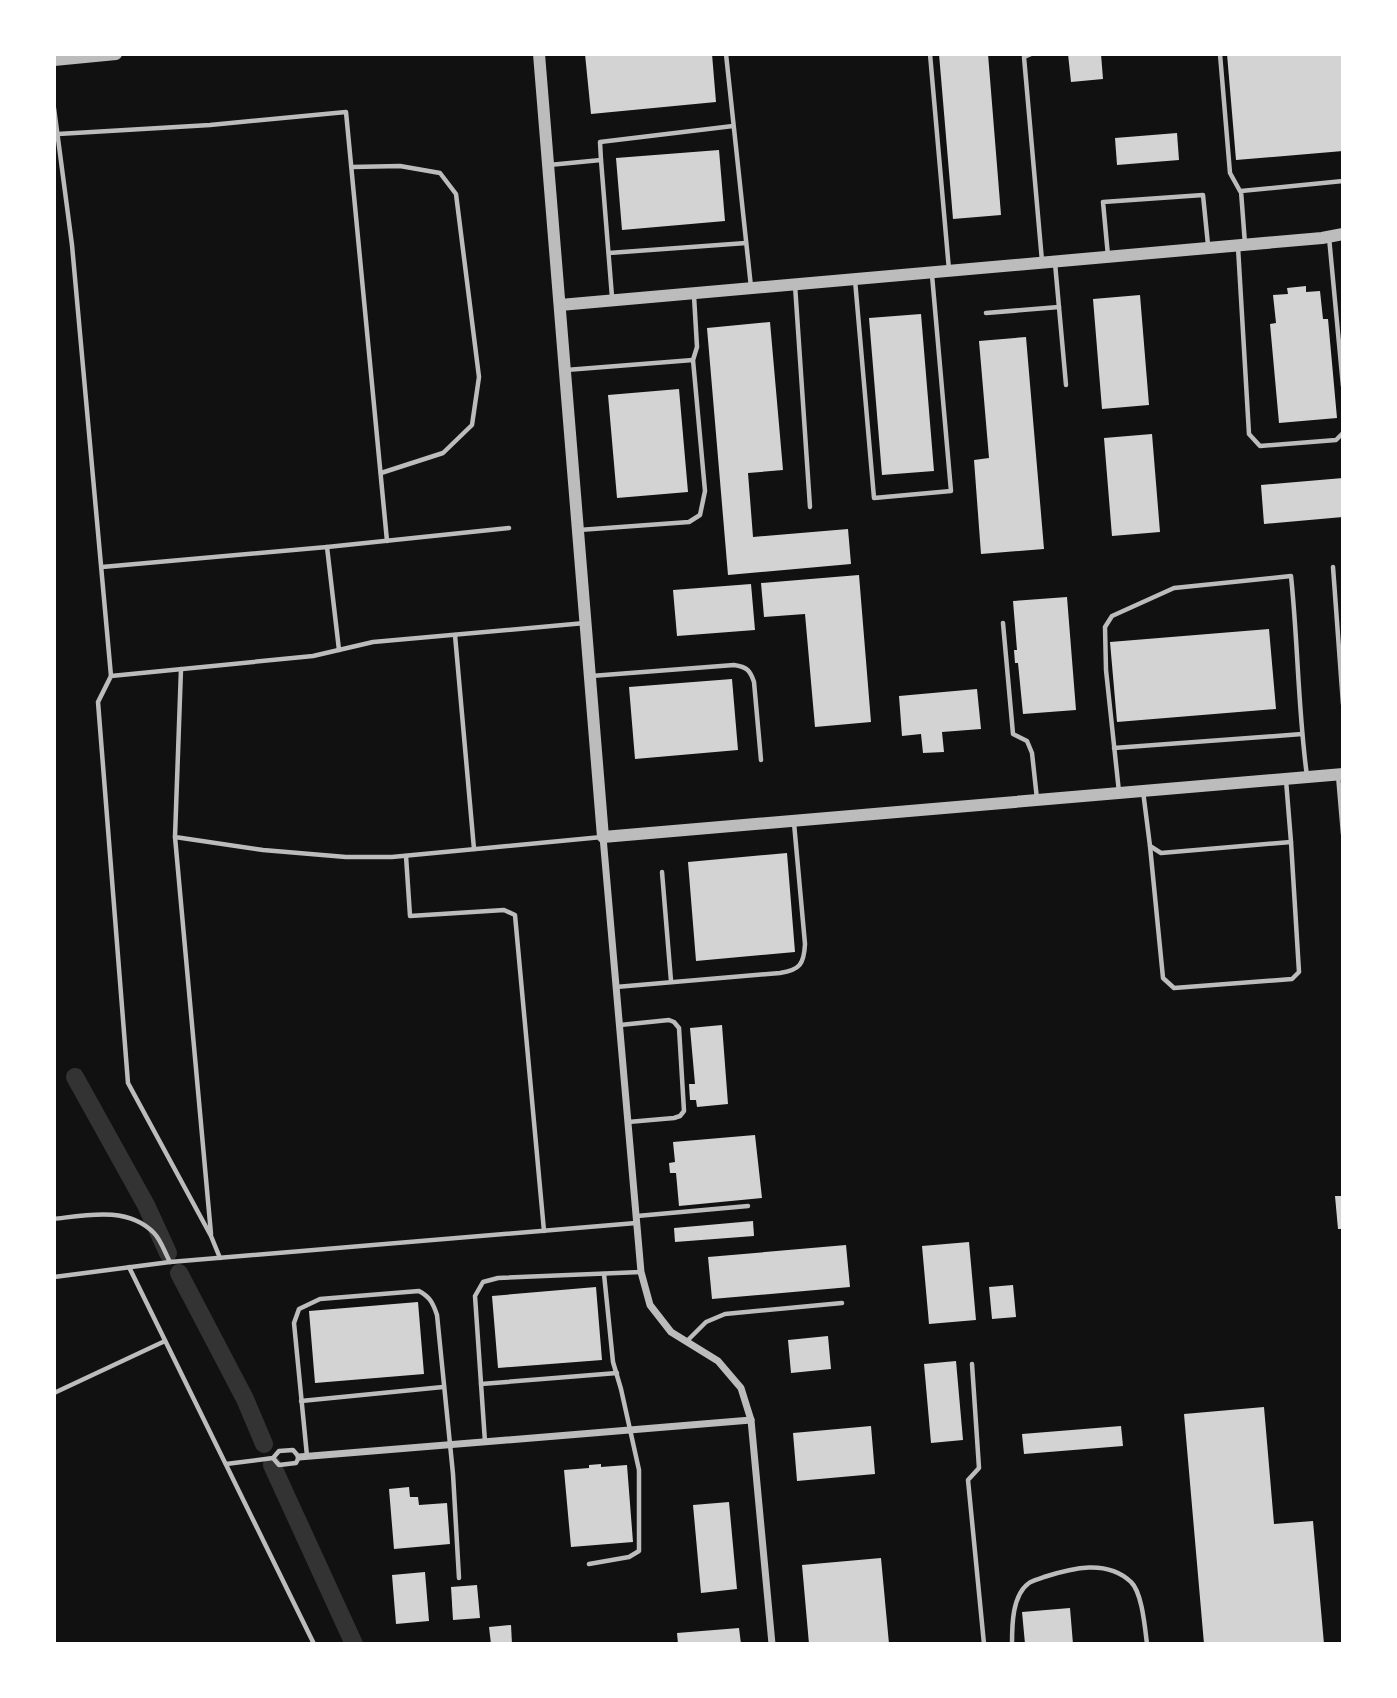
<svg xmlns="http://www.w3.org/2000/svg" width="1397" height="1698" font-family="'Sofia Sans Condensed',sans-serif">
  <rect width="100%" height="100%" fill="#111"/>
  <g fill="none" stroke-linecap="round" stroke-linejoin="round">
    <g stroke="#333" stroke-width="18">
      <polyline points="75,1077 146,1205 168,1253"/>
      <polyline points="179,1273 245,1399 264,1444"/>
      <polyline points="272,1465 354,1644"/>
    </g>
  </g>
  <g fill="#d3d3d3">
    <polygon points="585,54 712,54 716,102 591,114"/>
    <polygon points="939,54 988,54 1001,215 953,219"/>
    <polygon points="1068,54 1101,54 1103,79 1071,82"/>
    <polygon points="1227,54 1343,54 1343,151 1236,160"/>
    <polygon points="1177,133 1179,160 1117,165 1115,138"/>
    <polygon points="719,150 725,221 622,230 616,158"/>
    <polygon points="1306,286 1306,292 1320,291 1323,319 1328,319 1337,418 1279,423 1270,324 1276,323 1273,295 1288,294 1287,288"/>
    <polygon points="1140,295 1149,405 1102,409 1093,299"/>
    <polygon points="921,314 934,471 882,475 869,318"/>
    <polygon points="770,322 783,470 748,473 753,537 848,529 851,564 728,575 707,328"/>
    <polygon points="1026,337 1044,549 981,554 974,460 989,458 979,341"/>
    <polygon points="679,389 688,492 617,498 608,395"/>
    <polygon points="1152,434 1160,532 1112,536 1104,438"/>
    <polygon points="1343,478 1343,517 1264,524 1261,485"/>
    <polygon points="859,575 871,722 815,727 805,614 764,617 761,583"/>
    <polygon points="751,584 755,630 677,636 673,590"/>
    <polygon points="1067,597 1076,710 1023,714 1018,663 1015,663 1014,650 1017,650 1013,601"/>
    <polygon points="1269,629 1276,709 1117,722 1110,642"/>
    <polygon points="732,679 738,750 635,759 629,687"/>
    <polygon points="977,689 981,729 942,732 944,752 923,753 921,734 902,736 899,696"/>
    <polygon points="787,853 795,952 696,961 688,862"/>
    <polygon points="722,1025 728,1104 697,1107 696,1100 690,1100 689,1084 695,1084 690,1028"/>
    <polygon points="755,1135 762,1198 679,1206 676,1173 670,1173 669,1163 675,1162 673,1142"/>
    <polygon points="1335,1196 1343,1196 1343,1229 1338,1229"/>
    <polygon points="753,1221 754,1236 675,1242 674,1228"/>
    <polygon points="969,1242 976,1320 929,1324 922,1246"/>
    <polygon points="846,1245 850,1287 712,1299 708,1257"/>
    <polygon points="1013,1285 1016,1317 992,1319 989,1287"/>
    <polygon points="596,1287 602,1360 498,1368 492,1296"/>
    <polygon points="418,1302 424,1374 315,1383 309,1311"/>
    <polygon points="828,1336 831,1369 791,1373 788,1340"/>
    <polygon points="956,1361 963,1440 931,1443 924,1364"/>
    <polygon points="1264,1407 1274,1524 1313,1521 1324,1644 1204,1644 1184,1414"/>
    <polygon points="871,1426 875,1474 797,1481 793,1433"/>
    <polygon points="1121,1426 1123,1446 1024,1454 1022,1434"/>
    <polygon points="601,1464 601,1467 627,1465 633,1542 571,1547 564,1470 589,1468 589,1465"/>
    <polygon points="409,1487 410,1497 418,1497 419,1505 447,1503 450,1544 394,1549 389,1489"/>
    <polygon points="729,1502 737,1589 701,1593 693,1505"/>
    <polygon points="881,1558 889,1644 809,1644 802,1565"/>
    <polygon points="425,1572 429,1621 396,1624 392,1575"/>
    <polygon points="477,1585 480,1618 453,1620 451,1587"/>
    <polygon points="1070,1608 1073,1644 1025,1644 1022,1612"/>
    <polygon points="511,1625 512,1644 491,1644 489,1627"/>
    <polygon points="739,1628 741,1644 678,1644 677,1633"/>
  </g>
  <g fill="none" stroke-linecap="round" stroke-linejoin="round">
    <g stroke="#bcbcbc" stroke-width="4.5">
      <polyline points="726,54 751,287"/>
      <polyline points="930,54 949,270"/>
      <polyline points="1031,54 1024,57 1042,261"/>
      <polyline points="1220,54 1230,173 1240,191"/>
      <polyline points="54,108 72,245 111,676 98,702 128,1083 211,1236 220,1258"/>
      <polyline points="58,134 210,125 346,112 387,541"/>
      <polyline points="601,160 600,142 733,126"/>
      <polyline points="549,165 601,160 612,297"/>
      <polyline points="352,167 400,166 440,173 456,194 479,377 472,425 443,453 381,473"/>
      <polyline points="1329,237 1343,386"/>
      <polyline points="1245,244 1241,191 1343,181"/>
      <polyline points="1238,247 1249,434 1260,446 1336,440 1343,433"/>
      <polyline points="609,253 746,243"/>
      <polyline points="1108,256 1103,202 1203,195 1208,245"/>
      <polyline points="1055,263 1066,385"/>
      <polyline points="855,280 874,498 951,491 932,275"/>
      <polyline points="795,285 810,507"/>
      <polyline points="986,313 1059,307"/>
      <polyline points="566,370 693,360"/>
      <polyline points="579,530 689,522 700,515 705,491 693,360 697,347 694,296"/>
      <polyline points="327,547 509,528"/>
      <polyline points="102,567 327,547 339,650"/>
      <polyline points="1333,567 1343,704"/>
      <polyline points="1003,623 1013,734 1027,741 1032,753 1037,799"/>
      <polyline points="455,635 474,849"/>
      <polyline points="181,669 175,837 263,850 346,857 392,857 602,837"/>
      <polyline points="111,676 313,656 373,642 585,623"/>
      <path d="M 591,676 L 734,665 C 747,667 750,670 754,682 L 761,760"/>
      <polyline points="1114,748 1302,734"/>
      <polyline points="1338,775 1343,834"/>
      <polyline points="1143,791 1150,846 1161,853 1291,842 1286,780"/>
      <path d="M 1119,792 L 1106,670 L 1105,627 L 1112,616 L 1174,588 L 1291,576 C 1298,643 1298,710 1307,776"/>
      <polyline points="175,837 211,1234"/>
      <polyline points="1150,846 1163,978 1174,988 1292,979 1299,972 1291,842"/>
      <polyline points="406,856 410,916 504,910 515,915 544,1231"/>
      <polyline points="662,872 671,981"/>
      <path d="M 616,987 L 780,973 C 800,970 804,964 805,944 L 794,823"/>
      <polyline points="620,1025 669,1020 674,1022 679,1028 684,1111 680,1116 674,1118 628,1122"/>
      <polyline points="637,1216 748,1206"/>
      <path d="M 54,1219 C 87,1215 128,1206 154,1233 C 161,1240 165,1253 170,1262"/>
      <polyline points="129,1267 314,1644"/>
      <polyline points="54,1277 170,1262 636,1223"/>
      <polyline points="687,1341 706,1322 725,1314 842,1303"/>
      <polyline points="972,1364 979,1468 968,1480 984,1644"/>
      <polyline points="481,1384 617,1373"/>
      <polyline points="54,1393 165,1341"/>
      <polyline points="301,1401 443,1387"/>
      <polyline points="485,1442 475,1296 483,1282 498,1278 641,1272"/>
      <path d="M 307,1456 L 294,1323 L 299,1309 L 320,1299 L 419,1291 C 430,1297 433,1303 437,1315 L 453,1474 L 459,1578"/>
      <polyline points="226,1464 273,1458 279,1451 293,1450 299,1457 296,1463 279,1465 273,1458"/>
      <polyline points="589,1564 629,1557 639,1551 639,1470 621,1389 613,1362 604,1274"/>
      <path d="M 1012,1644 C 1012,1626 1012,1595 1029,1583 C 1033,1580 1040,1579 1044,1577 C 1072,1568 1107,1559 1131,1582 C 1142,1592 1145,1628 1147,1644"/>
    </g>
    <g stroke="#bcbcbc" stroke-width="7">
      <polyline points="603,837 641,1272 650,1305 671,1332 718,1361 741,1388 751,1420 772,1644"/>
      <polyline points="299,1457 751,1420"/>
    </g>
    <g stroke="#bcbcbc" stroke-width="12">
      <polyline points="539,54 603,837 1343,774"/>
      <polyline points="54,60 116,54"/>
      <polyline points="560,305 1322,238 1343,234"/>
    </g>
  </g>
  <rect width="1397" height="1698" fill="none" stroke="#ffffff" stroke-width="112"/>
</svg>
